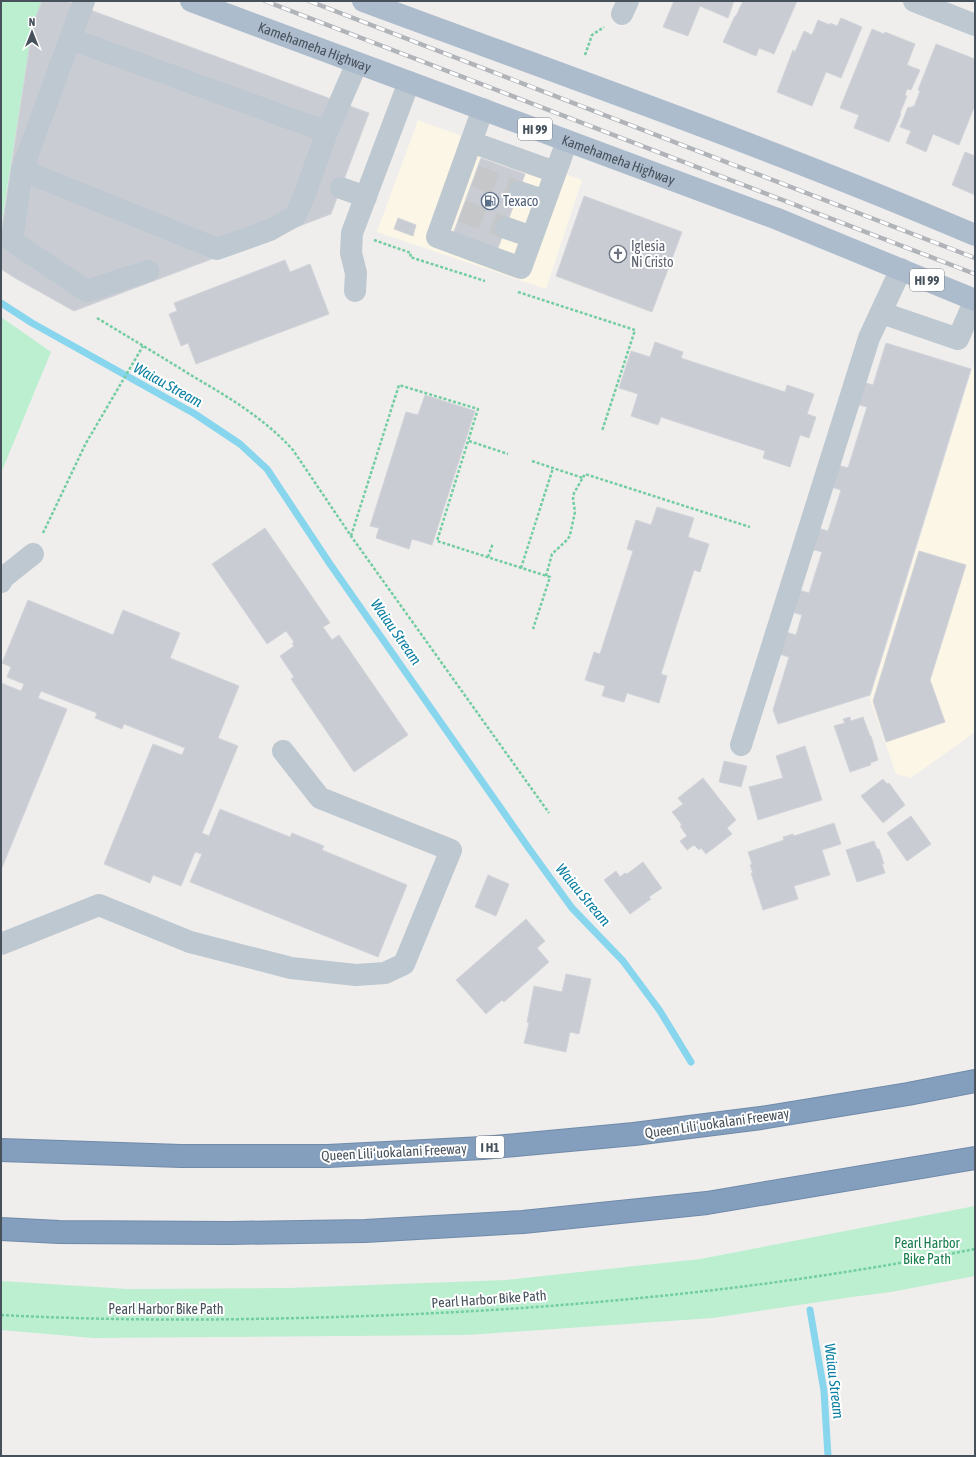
<svg xmlns="http://www.w3.org/2000/svg" width="976" height="1457" font-family="'Asap Condensed',sans-serif">
  <rect width="100%" height="100%" fill="#f0eeed"/>
  <g fill="#fcf6e6">
    <polygon points="418,120 582,180 546,289 377,232"/>
    <polygon points="975,360 975,732 911,778 896,774 870,699"/>
  </g>
  <g fill="#bbefd0">
    <polygon points="1,1 42,1 33,24 1,227"/>
    <polygon points="1,317 51,352 1,473"/>
    <polygon points="975,1206 975,1276 891,1292 852,1297 713,1318 467,1335 93,1338 1,1330 1,1281 128,1289 288,1288 506,1280 700,1259"/>
  </g>
  <g fill="none" stroke-linecap="round" stroke-linejoin="round">
    <g stroke="#87d6ed" stroke-width="7">
      <polyline points="1,303 32,323 195,414 240,444 267,469 330,564 530,850 572,908 623,961 660,1011 691,1062"/>
      <polyline points="810,1310 824,1391 828,1456"/>
    </g>
  </g>
  <g fill="#caccd4" stroke="#d1d4d9">
    <polygon points="42,1 66,1 369,113 331,214 74,311 15,278 1,269 1,233 33,24"/>
    <polygon points="674,1 734,1 728,18 700,6 688,36 663,27"/>
    <polygon points="743,1 797,1 774,54 759,48 756,56 723,42 735,16 736,16"/>
    <polygon points="841,18 862,27 841,78 826,72 812,106 777,92 793,50 795,52 804,31 812,35 818,20 830,25 830,23 837,26"/>
    <polygon points="872,29 884,34 885,32 915,44 907,65 920,70 911,90 907,89 905,95 907,96 900,113 901,114 889,142 854,128 859,115 840,108"/>
    <polygon points="936,44 975,59 975,105 959,145 933,134 926,152 906,143 911,131 900,127 908,107 911,108 912,106 914,107 920,91 918,90"/>
    <polygon points="965,152 975,156 975,195 952,185"/>
    <polygon points="481,158 525,174 497,251 453,234"/>
    <polygon points="584,196 682,232 652,312 556,276"/>
    <polygon points="398,218 416,225 413,236 394,229"/>
    <polygon points="285,260 290,272 310,264 329,314 196,364 188,343 181,346 169,314 177,311 174,303"/>
    <polygon points="655,342 683,352 681,358 785,392 787,385 814,394 807,414 816,417 809,438 800,435 790,467 763,458 765,451 661,417 658,425 631,416 638,394 619,388 631,351 650,357"/>
    <polygon points="886,343 971,369 870,695 778,724 773,710 789,657 779,654 786,632 796,635 802,615 792,612 799,590 809,593 822,552 811,549 818,528 828,531 841,490 831,487 837,465 848,468 867,407 856,404 863,382 873,385"/>
    <polygon points="425,395 475,411 432,545 412,539 409,549 376,538 379,528 370,526 406,412 418,415"/>
    <polygon points="657,507 694,518 688,537 709,544 700,572 694,570 661,674 667,676 659,703 627,693 624,702 602,696 605,686 585,680 594,652 600,654 633,551 627,549 636,520 651,525"/>
    <polygon points="265,528 330,623 323,627 332,640 339,635 408,735 354,772 291,679 294,677 280,656 294,646 292,644 294,642 286,631 267,644 212,564"/>
    <polygon points="919,551 966,565 930,680 945,722 886,742 873,701"/>
    <polygon points="28,600 113,635 123,610 180,633 170,658 239,686 218,738 238,746 202,833 209,836 220,809 290,837 292,833 324,846 322,850 407,885 378,957 190,882 202,854 195,852 181,886 153,875 150,883 104,864 153,744 182,755 185,748 124,724 122,729 95,718 97,713 41,691 38,698 67,709 1,870 1,683 21,691 24,684 7,677 11,667 2,663"/>
    <polygon points="850,717 851,721 863,717 870,736 871,736 878,760 870,763 871,765 850,772 834,726 845,723 843,719"/>
    <polygon points="805,746 822,800 758,820 749,787 783,778 776,756"/>
    <polygon points="724,761 747,766 741,787 719,782"/>
    <polygon points="703,778 736,820 727,828 732,834 706,854 701,848 699,850 694,845 687,850 680,841 687,836 680,826 682,825 672,812 683,804 678,798"/>
    <polygon points="883,779 887,784 889,783 905,805 883,823 861,796"/>
    <polygon points="911,816 931,844 907,861 887,833"/>
    <polygon points="834,823 841,844 822,850 830,875 794,886 798,899 763,910 751,873 753,873 750,865 752,864 748,852 784,840 783,837 793,834 794,836"/>
    <polygon points="874,841 877,849 879,849 884,864 882,864 885,873 857,882 846,850"/>
    <polygon points="643,862 662,888 649,897 651,899 630,914 604,880 616,871 620,877 625,873 627,874"/>
    <polygon points="488,875 509,884 496,916 475,907"/>
    <polygon points="526,919 545,941 537,948 549,962 504,1002 502,1000 486,1014 456,980"/>
    <polygon points="566,974 591,979 579,1034 570,1032 566,1052 524,1043 529,1023 527,1022 534,986 562,992"/>
  </g>
  <g fill="none" stroke-linecap="round" stroke-linejoin="round">
    <g stroke="#c6c7c8" stroke-width="22" stroke-dasharray="22 11" stroke-linecap="butt">
      <polyline points="475,176 519,192"/>
      <polyline points="462,211 506,228"/>
    </g>
    <defs>
      <g id="highway">
        <polyline points="1,1150 181,1156 328,1156 483,1148 634,1134 761,1118 908,1094 975,1081"/>
        <polyline points="1,1229 59,1232 229,1233 365,1231 523,1222 707,1203 975,1158"/>
      </g>
    </defs>
    <use href="#highway" stroke="#708aa9" stroke-width="24"/>
    <g stroke="#73cda2" stroke-width="2.5" stroke-dasharray="3 2" stroke-linecap="butt">
      <polyline points="585,55 592,35 604,27"/>
      <polyline points="374,240 411,253 410,257 485,281"/>
      <polyline points="518,292 635,330 602,431"/>
      <path d="M 97,318 C 130,338 162,357 194,377 C 230,398 265,419 293,450 L 351,536 L 549,813"/>
      <polyline points="469,441 508,454"/>
      <polyline points="532,461 583,478"/>
      <polyline points="43,533 86,443 143,346"/>
      <polyline points="351,536 399,385 478,409 437,541 550,577 533,629"/>
      <polyline points="488,557 493,543"/>
      <polyline points="521,568 553,468"/>
      <polyline points="546,576 552,554 568,539 570,535 575,512 573,499 574,493 585,474 750,527"/>
      <path d="M 1,1315 C 132,1322 263,1320 394,1315 C 589,1307 784,1287 975,1249"/>
    </g>
    <g stroke="#bec8d0" stroke-width="22">
      <polyline points="84,1 22,170 12,241 87,291 148,271"/>
      <polyline points="914,1 975,25"/>
      <polyline points="622,14 628,1"/>
      <polyline points="71,39 327,132"/>
      <polyline points="471,142 483,109"/>
      <polyline points="22,170 217,249 270,230 295,216 303,199 327,132 357,63"/>
      <polyline points="555,172 471,142 437,237 521,268 567,141"/>
      <polyline points="341,188 366,197"/>
      <polyline points="519,192 545,201"/>
      <polyline points="506,228 532,237"/>
      <polyline points="355,291 356,273 351,253 352,233 409,82"/>
      <polyline points="882,313 958,339 975,300"/>
      <polyline points="1,582 3,578 33,554"/>
      <polyline points="741,745 869,338 901,269"/>
      <polyline points="1,944 99,905 190,942 291,968 356,975 385,973 404,964 451,850 320,798 283,751"/>
    </g>
    <g stroke="#adbccd" stroke-width="22">
      <path id="s1" d="M 191,1 L 775,218 L 975,300"/>
      <path d="M 363,1 C 568,77 774,149 975,235"/>
    </g>
    <use href="#highway" stroke="#849fbd" stroke-width="22"/>
    <defs>
      <g id="rail">
        <polyline points="265,1 975,274"/>
        <polyline points="309,1 975,258"/>
      </g>
    </defs>
    <use href="#rail" stroke="#b0b3b8" stroke-width="4.5"/>
    <use href="#rail" stroke="#fff" stroke-width="3" stroke-dasharray="9" stroke-linecap="butt"/>
  </g>
  <defs>
    <symbol id="fuel-ring" viewBox="-11 -11 22 22"><circle r="9.5" fill="#fff" stroke="#5c6f8a" stroke-width="1.5"/><path d="M-5.5-6h7V0h2V4h1.3V-2.5L3-4.5l.8-.8L6-3V5H2.5V1h-1V6h-7ZM-4.2-4.7v3.2H.2V-4.7Z" fill="#5c6f8a"/></symbol>
    <symbol id="church-ring" viewBox="-11 -11 22 22"><circle r="9.5" fill="#fff" stroke="#6b7280" stroke-width="1.5"/><path d="M-1.2-6h2.4v3.5h3.3v2.4h-3.3V6h-2.4V-.1h-3.3v-2.4h3.3Z" fill="#6b7280"/></symbol>
  </defs>
  <g fill-rule="evenodd">
    <use href="#fuel-ring" x="480" y="191" width="20" height="20"/>
    <use href="#church-ring" x="608" y="244" width="20" height="20"/>
  </g>
  <g text-anchor="middle" stroke-width="4" stroke-linejoin="round" paint-order="stroke">
    <g fill="#fff" stroke="#7e858c" stroke-width="1">
      <rect x="518" y="118" width="34" height="22" rx="3"/>
      <rect x="910" y="269" width="34" height="22" rx="3"/>
      <rect x="476" y="1136" width="28" height="22" rx="3"/>
    </g>
    <g font-size="13" font-weight="bold" fill="#46515b">
      <text x="535" y="134">HI 99</text>
      <text x="927" y="285">HI 99</text>
      <text x="490" y="1152">I H1</text>
    </g>
    <g font-size="14" fill="#46515b" stroke="#fff">
      <text dy="5" stroke="none"><textPath href="#s1" startOffset="132">Kamehameha Highway</textPath></text>
      <text dy="5" stroke="none"><textPath href="#s1" startOffset="456">Kamehameha Highway</textPath></text>
      <text transform="translate(717 1123) rotate(-8)" y="5">Queen Liliʻuokalani Freeway</text>
      <text transform="translate(394 1152) rotate(-3)" y="5">Queen Liliʻuokalani Freeway</text>
      <text transform="translate(489 1299) rotate(-4)" y="5">Pearl Harbor Bike Path</text>
      <text x="166" y="1314">Pearl Harbor Bike Path</text>
    </g>
    <g font-size="14" fill="#4e5e75" stroke="#fff" text-anchor="start">
      <text x="503" y="206">Texaco</text>
    </g>
    <g font-size="14" fill="#5b616d" stroke="#fff" text-anchor="start">
      <text x="631" y="251">Iglesia<tspan x="631" dy="16">Ni Cristo</tspan></text>
    </g>
    <g font-size="14" fill="#167d4b" stroke="#fff">
      <text x="927" y="1248">Pearl Harbor<tspan x="927" dy="16">Bike Path</tspan></text>
    </g>
    <g font-size="15" font-style="italic" fill="#0a7fa1" stroke="#fff">
      <text transform="translate(168 385) rotate(29)" y="5">Waiau Stream</text>
      <text transform="translate(396 632) rotate(55)" y="5">Waiau Stream</text>
      <text transform="translate(583 895) rotate(50)" y="5">Waiau Stream</text>
      <text transform="translate(834 1381) rotate(83)" y="5">Waiau Stream</text>
    </g>
  </g>
  <rect width="976" height="1457" fill="none" stroke="#46515b" stroke-width="4"/>
  <g transform="translate(32 32)" stroke="#ffffff" stroke-width="3" paint-order="stroke">
  <path d="M0-3L7 15L0 10L-7 15Z" fill="#46515b"/>
  <text y="-6" font-size="11" font-weight="bold" text-anchor="middle" fill="#46515b">N</text>
  </g>
</svg>
